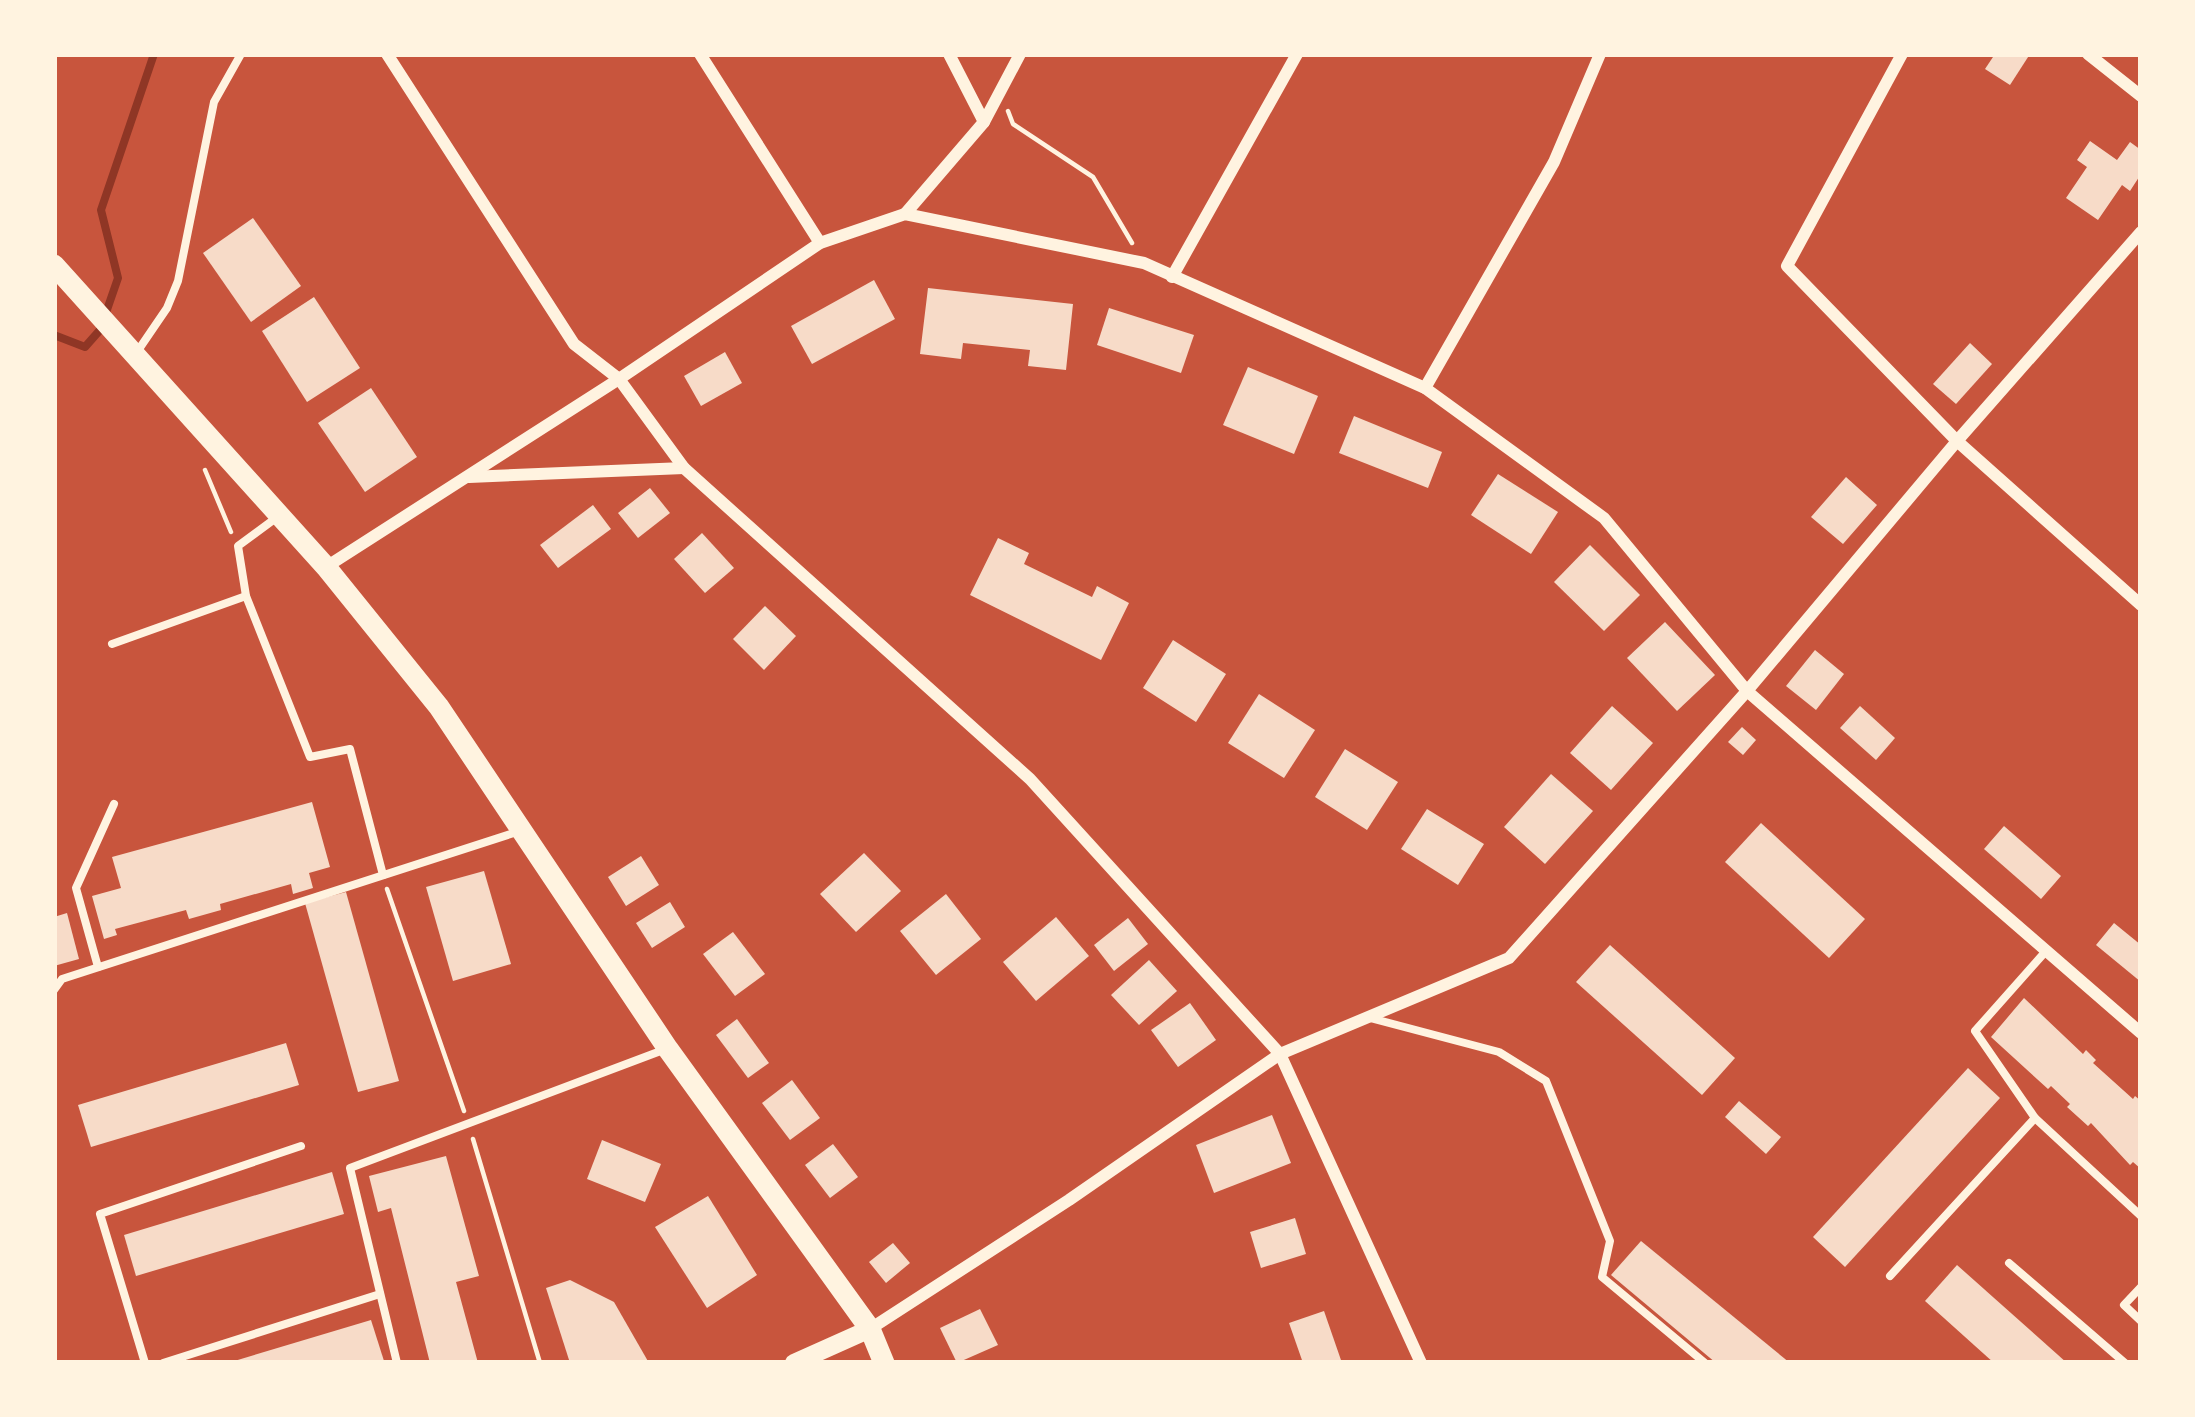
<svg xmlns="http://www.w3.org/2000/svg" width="2195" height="1417" font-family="Commissioner,sans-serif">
  <rect width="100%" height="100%" fill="#c8553d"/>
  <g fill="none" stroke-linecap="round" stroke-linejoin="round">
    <polyline stroke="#8f3625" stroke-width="8" points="54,335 85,347 100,330 118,278 101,210 154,54"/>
  </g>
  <g fill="#f7dbc8">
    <polygon points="1995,54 2030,54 2010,85 1985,69"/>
    <polygon points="2090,141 2117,160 2130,142 2141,150 2141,174 2130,191 2122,185 2098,220 2066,198 2087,167 2077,160"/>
    <polygon points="253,218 301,286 251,322 203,253"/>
    <polygon points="874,280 895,319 812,364 791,326"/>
    <polygon points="928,288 1073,304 1066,370 1028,366 1030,350 963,343 961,359 920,354"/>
    <polygon points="314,297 360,368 307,402 262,331"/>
    <polygon points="1109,308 1194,335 1181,373 1097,345"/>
    <polygon points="1970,343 1992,364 1956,404 1933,384"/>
    <polygon points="725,352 742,383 701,406 684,376"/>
    <polygon points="1248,367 1318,396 1294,454 1223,425"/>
    <polygon points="371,388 417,457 365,492 318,423"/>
    <polygon points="1354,416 1442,452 1428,488 1339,453"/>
    <polygon points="1498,474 1558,512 1531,554 1471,515"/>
    <polygon points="1846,477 1877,505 1843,544 1811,517"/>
    <polygon points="650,488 670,513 638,538 618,513"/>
    <polygon points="593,505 611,529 558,568 540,545"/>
    <polygon points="702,533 734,568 705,593 674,559"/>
    <polygon points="998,538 1029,553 1024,564 1092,597 1097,586 1129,603 1101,660 970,595"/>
    <polygon points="1590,545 1640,595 1604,631 1554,582"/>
    <polygon points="765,606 796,636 764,670 733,639"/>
    <polygon points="1665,622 1715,675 1677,711 1627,658"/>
    <polygon points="1173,640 1226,674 1196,722 1143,688"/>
    <polygon points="1815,650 1844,674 1816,710 1786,686"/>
    <polygon points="1259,694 1315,730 1284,778 1228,743"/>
    <polygon points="1612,706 1653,743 1611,790 1570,753"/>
    <polygon points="1860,706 1895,738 1876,760 1840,728"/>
    <polygon points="1742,727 1756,740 1743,755 1728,742"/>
    <polygon points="1345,749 1398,782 1367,830 1315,797"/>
    <polygon points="1551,774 1593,811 1545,864 1504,827"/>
    <polygon points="312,802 330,867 309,873 313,888 293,894 291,884 220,904 221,910 189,919 186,910 115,929 117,935 104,939 92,896 121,888 112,857"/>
    <polygon points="1427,809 1484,844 1458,885 1401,849"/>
    <polygon points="1761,823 1865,919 1829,958 1725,862"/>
    <polygon points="2004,826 2061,876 2041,899 1984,849"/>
    <polygon points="864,853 901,891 856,932 820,894"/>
    <polygon points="641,856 659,885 626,906 608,877"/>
    <polygon points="484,871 511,964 453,981 426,887"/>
    <polygon points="346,892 399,1081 358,1092 305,903"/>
    <polygon points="946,894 981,939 936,975 900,931"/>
    <polygon points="670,902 685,927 652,948 636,923"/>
    <polygon points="67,913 79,959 54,966 54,917"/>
    <polygon points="1056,917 1089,956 1036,1001 1003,962"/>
    <polygon points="1128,918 1148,944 1114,971 1094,945"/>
    <polygon points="2114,923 2141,945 2141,982 2096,945"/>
    <polygon points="733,932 765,974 735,996 703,954"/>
    <polygon points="1610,945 1735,1058 1702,1095 1576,982"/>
    <polygon points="1149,960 1177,991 1139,1025 1111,995"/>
    <polygon points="2024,998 2083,1054 2086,1050 2096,1060 2093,1063 2133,1099 2135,1096 2141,1101 2141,1169 2133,1162 2130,1165 2091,1123 2088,1126 2067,1107 2070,1104 2051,1086 2048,1089 1991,1037"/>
    <polygon points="1190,1003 1216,1040 1178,1067 1151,1030"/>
    <polygon points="737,1019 769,1063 748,1078 716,1035"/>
    <polygon points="286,1043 299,1085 91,1147 78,1105"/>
    <polygon points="1968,1068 2000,1098 1845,1267 1813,1237"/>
    <polygon points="792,1080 820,1118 790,1140 762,1103"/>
    <polygon points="1739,1101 1781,1137 1766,1154 1725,1117"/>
    <polygon points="1272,1115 1291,1163 1214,1193 1196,1145"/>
    <polygon points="602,1140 661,1164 645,1202 587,1179"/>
    <polygon points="833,1144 858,1177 830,1198 805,1165"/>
    <polygon points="446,1156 479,1276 456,1282 478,1363 430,1363 391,1208 378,1212 369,1176"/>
    <polygon points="332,1172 344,1214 136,1276 124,1235"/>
    <polygon points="708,1196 757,1275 707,1308 655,1227"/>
    <polygon points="1295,1218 1306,1254 1261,1268 1250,1232"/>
    <polygon points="1641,1241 1790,1363 1716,1363 1611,1275"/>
    <polygon points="893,1243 910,1263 886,1283 869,1262"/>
    <polygon points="1957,1265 2067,1363 1994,1363 1925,1301"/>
    <polygon points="570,1280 614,1302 649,1363 570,1363 546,1288"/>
    <polygon points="980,1309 998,1345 957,1363 940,1328"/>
    <polygon points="1324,1311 1342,1363 1303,1363 1289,1323"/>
    <polygon points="371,1320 384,1361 231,1363 231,1362"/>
  </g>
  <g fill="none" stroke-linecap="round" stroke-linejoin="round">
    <g stroke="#fff3e0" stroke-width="4.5">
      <polyline points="1008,111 1013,124 1093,177 1132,243"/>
      <polyline points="205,470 231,532"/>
      <polyline points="387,889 464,1111"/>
      <polyline points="473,1139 540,1363"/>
    </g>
    <g stroke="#fff3e0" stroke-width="8">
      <polyline points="137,352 167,308 178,281 214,102 241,54"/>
      <polyline points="276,518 238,546 246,596 310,757 350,749 383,875"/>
      <polyline points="112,644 246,596"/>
      <polyline points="2046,951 1975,1031 2035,1118 2141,1216"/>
      <polyline points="98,967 76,888 114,804"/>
      <polyline points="54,990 62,979 520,831"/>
      <polyline points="1370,1018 1499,1052 1546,1081 1610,1241 1602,1277 1705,1363"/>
      <polyline points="2009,1263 2125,1363"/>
      <polyline points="1890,1276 2035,1118"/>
      <polyline points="2141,1287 2124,1305 2141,1321"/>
      <polyline points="145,1363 100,1214 301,1146"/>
      <polyline points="163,1363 380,1294"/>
      <polyline points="397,1363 350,1168 666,1049"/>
    </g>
    <g stroke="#fff3e0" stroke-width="12">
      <polyline points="387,54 574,344 619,379 684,468 1030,779 1280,1054 1421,1363"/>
      <polyline points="700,54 820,243"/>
      <polyline points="949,54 984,122"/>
      <polyline points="1902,54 1787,266 1957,441 2141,605"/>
      <polyline points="2088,54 2141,96"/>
      <polyline points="905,214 984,122 1020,54"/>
      <polyline points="1172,277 1297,54"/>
      <polyline points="1425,388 1554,162 1600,54"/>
      <polyline points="469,477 684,468"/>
      <polyline points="326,567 619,379 820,243 905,214 1144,263 1425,388 1604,518 1747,691 2141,1033"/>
      <polyline points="870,1329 1069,1200 1280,1054 1509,958 1747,691 1957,441 2141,232"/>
    </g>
    <polyline stroke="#fff3e0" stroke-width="18" points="794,1363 870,1329"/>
    <polyline stroke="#fff3e0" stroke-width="21" points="54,265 326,567 439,707 668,1049 870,1329 884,1363"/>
  </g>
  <rect width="2195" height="1417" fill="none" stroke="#fff3e0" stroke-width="114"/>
</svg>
